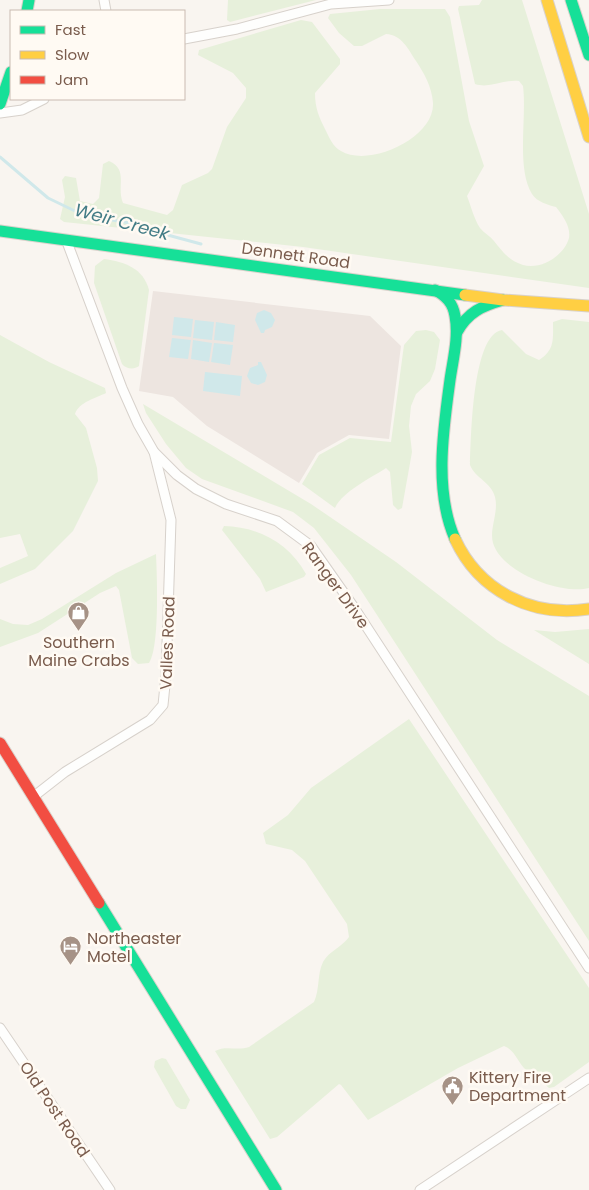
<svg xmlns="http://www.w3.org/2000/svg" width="589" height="1190" font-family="Poppins,sans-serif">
  <rect width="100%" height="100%" fill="#f9f5f0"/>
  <polygon fill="#ede5e0" points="153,291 370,316 401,346 389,439 349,435 317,453 299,483 207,426 173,397 139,391"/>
  <g fill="#e7f0db">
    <polygon points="228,0 316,0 230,22 227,20"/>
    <path d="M 482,0 L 522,0 L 589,214 L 589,288 L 303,247 L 64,222 L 60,219 L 65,197 L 62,180 L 65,176 L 76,178 L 80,201 L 93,204 L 99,198 L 103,164 L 109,161 C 129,170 116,186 123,203 L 167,215 L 173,210 L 182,185 L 208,173 L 212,169 L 227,127 L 246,98 L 246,88 L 233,73 L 198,55 L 199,50 L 301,20 L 312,22 L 340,59 L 340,64 L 315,93 C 315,108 319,117 325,129 C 329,137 333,147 341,151 C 369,168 435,138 433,103 C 432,87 424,73 416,61 C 408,49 402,35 386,34 L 362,46 L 354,46 L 339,33 L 328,18 L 330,14 L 380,9 L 445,9 L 450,17 L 469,121 L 484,166 L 467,196 C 471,206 474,219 480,228 C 484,233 490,236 494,241 C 503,252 509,261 523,265 C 541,270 564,256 569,238 C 571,226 562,215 556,207 C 548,205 537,202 532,194 C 516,168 527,117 523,86 L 519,81 C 504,79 490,89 475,84 L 458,9 L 459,6 L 479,5 Z"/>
    <path d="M 104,259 C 125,262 143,268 149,290 L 139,366 C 134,370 126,369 122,364 L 94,283 L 95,266 Z"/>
    <path d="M 562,319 L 589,322 L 589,588 C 562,595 502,573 493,543 C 489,529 499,512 495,497 C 491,482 475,478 470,465 C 471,440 472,334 502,330 L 526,354 L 539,360 C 555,350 553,339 553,322 Z"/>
    <path d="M 426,330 L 434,332 L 440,340 L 435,369 L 430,381 L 416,394 L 411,406 L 409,426 L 412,452 L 402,508 L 398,510 L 393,505 L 390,472 L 386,468 C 371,478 343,491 335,508 L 302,484 L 319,455 L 350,438 L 391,442 L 404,345 L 416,331 Z"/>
    <path d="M 0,335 L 49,362 L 105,388 L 106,393 C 96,398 79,402 75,414 L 86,428 L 97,468 L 98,481 L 73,531 L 35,569 L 0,584 L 0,568 L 28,556 L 20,534 L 0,538 Z"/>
    <polygon points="143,404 311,504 396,562 497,640 589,696 589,941 351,575 314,528 293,512 202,479 186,468 166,444 146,413"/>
    <path d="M 224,526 C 259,527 289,543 306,574 L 304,577 L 266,592 L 260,579 L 222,530 Z"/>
    <path d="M 156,554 C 157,575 160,648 149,663 L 138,664 L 132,658 L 119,590 L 116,586 L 100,593 L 38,633 L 0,647 L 0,619 L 13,624 L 28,625 L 42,619 L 116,573 Z"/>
    <polygon points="589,629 589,664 534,630 555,632"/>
    <path d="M 409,719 L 589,988 L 589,1062 L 554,1087 L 549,1088 C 541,1080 534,1077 526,1070 C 518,1063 515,1050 504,1046 L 458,1068 L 368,1120 L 341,1085 L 339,1084 L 277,1137 L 270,1139 L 215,1051 C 226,1045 237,1051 249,1047 L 314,1002 C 320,989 317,974 323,962 C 329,951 342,947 349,937 L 347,924 L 305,861 L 292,850 L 266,844 L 263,833 L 288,815 L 311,788 Z"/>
    <polygon points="162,1058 166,1059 190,1100 186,1109 181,1109 176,1106 154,1067 155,1061"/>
  </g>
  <g fill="#d0e8ea">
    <polygon points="264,310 271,313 275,320 272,327 265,330 264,333 261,333 255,320 257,313"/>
    <polygon points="174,317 193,319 191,337 172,335"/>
    <polygon points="195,320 214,322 212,340 193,338"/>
    <polygon points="216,322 235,325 233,342 214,340"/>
    <polygon points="172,338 191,340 188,359 169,357"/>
    <polygon points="193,340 212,343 209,362 191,359"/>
    <polygon points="214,343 233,345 230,365 211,362"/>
    <polygon points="258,362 261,362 267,375 265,382 258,385 251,383 247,376 250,368 258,365"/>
    <polygon points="205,372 242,376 240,396 203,391"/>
  </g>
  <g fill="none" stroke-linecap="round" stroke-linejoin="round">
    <polyline stroke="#d0e8ea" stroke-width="3" points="0,157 48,198 75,211 88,216 130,223 149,230 201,244"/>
    <defs>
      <g id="street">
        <polyline points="104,0 106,11"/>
        <polyline points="184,39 237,29 331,4 389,0"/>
        <polyline points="0,113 22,110 44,99"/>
        <polyline points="67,242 122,388 138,424 154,452 177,475 196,489 226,504 277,521 311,546 353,606 589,968"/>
        <polyline points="33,797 65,772 150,720 163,705 166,675 171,520 154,452"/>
        <polyline points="0,1028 110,1190"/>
        <polyline points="420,1190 589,1078"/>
      </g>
      <g id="fast">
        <polyline points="571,0 589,55"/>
        <polyline points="27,11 29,0"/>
        <polyline points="0,104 11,72"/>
        <polyline points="0,231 465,295"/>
        <path d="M 435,290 C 446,296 453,303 455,316 C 459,337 453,359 450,380 C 443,431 434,491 455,539"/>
        <path d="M 457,332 C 468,312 482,306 503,300"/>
        <polyline points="99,903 276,1190"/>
      </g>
      <g id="slow">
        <polyline points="547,0 589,137"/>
        <polyline points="465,295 503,300 589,306"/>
        <path d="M 455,539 C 479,591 532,618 589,609"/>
      </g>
      <polyline id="jam" points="0,743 99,903"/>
    </defs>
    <use href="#street" stroke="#d7d1cb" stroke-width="11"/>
    <use href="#fast" stroke="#d9d2cb" stroke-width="13"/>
    <use href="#slow" stroke="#d9d2cb" stroke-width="13"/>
    <use href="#jam" stroke="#d9d2cb" stroke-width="13"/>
    <use href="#street" stroke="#fefefd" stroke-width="9"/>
    <use href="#fast" stroke="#16e098" stroke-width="11"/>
    <use href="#slow" stroke="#ffcf43" stroke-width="11"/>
    <use href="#jam" stroke="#f24e42" stroke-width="11"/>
  </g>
  <defs>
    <symbol id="shop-pin" viewBox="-11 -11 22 30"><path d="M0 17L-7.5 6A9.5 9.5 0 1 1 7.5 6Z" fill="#a69286" stroke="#fffaf3"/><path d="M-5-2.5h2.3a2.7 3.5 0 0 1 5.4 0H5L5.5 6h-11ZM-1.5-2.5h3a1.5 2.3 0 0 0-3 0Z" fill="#fff"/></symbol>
    <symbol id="hotel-pin" viewBox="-11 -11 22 30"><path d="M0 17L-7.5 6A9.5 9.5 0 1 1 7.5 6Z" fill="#a69286" stroke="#fffaf3"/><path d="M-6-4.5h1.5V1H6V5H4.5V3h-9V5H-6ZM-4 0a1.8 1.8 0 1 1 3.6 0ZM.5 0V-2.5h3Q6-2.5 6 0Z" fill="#fff"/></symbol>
    <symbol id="civic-pin" viewBox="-11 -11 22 30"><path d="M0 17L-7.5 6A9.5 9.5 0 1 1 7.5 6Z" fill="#a69286" stroke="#fffaf3"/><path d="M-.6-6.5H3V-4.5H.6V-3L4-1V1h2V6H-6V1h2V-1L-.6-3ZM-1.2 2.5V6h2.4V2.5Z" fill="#fff"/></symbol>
  </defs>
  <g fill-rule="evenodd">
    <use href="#shop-pin" x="66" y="600" width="25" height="34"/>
    <use href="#hotel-pin" x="58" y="934" width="25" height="34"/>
    <use href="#civic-pin" x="440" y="1074" width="25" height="34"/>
  </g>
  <g text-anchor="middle" stroke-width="5" stroke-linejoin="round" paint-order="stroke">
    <g font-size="16" fill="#7a5c4d" stroke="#fffaf3">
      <text transform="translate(296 255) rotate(8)" y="6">Dennett Road</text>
      <text transform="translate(336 585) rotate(54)" y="6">Ranger Drive</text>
      <text transform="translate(167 643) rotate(-88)" y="6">Valles Road</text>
      <text transform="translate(55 1109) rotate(56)" y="6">Old Post Road</text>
    </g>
    <g font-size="16" fill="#7a5c4d" stroke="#fffaf3" text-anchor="start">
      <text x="79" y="648" text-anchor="middle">Southern<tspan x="79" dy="18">Maine Crabs</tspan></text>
      <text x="87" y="944">Northeaster<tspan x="87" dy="18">Motel</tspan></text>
      <text x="469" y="1083">Kittery Fire<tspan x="469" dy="18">Department</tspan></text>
    </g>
    <g font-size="18" font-style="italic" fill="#437c86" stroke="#fffaf3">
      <text transform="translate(122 222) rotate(15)" y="6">Weir Creek</text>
    </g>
  </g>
  <rect x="10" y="10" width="175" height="90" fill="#fffaf3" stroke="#cabbb1"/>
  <rect x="20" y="26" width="25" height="8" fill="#16e098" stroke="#cabbb1"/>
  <text x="55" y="35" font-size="15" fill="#7a5c4d">Fast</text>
  <rect x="20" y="51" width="25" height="8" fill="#ffcf43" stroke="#cabbb1"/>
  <text x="55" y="60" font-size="15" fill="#7a5c4d">Slow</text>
  <rect x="20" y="76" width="25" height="8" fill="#f24e42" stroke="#cabbb1"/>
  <text x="55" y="85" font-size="15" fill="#7a5c4d">Jam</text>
</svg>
